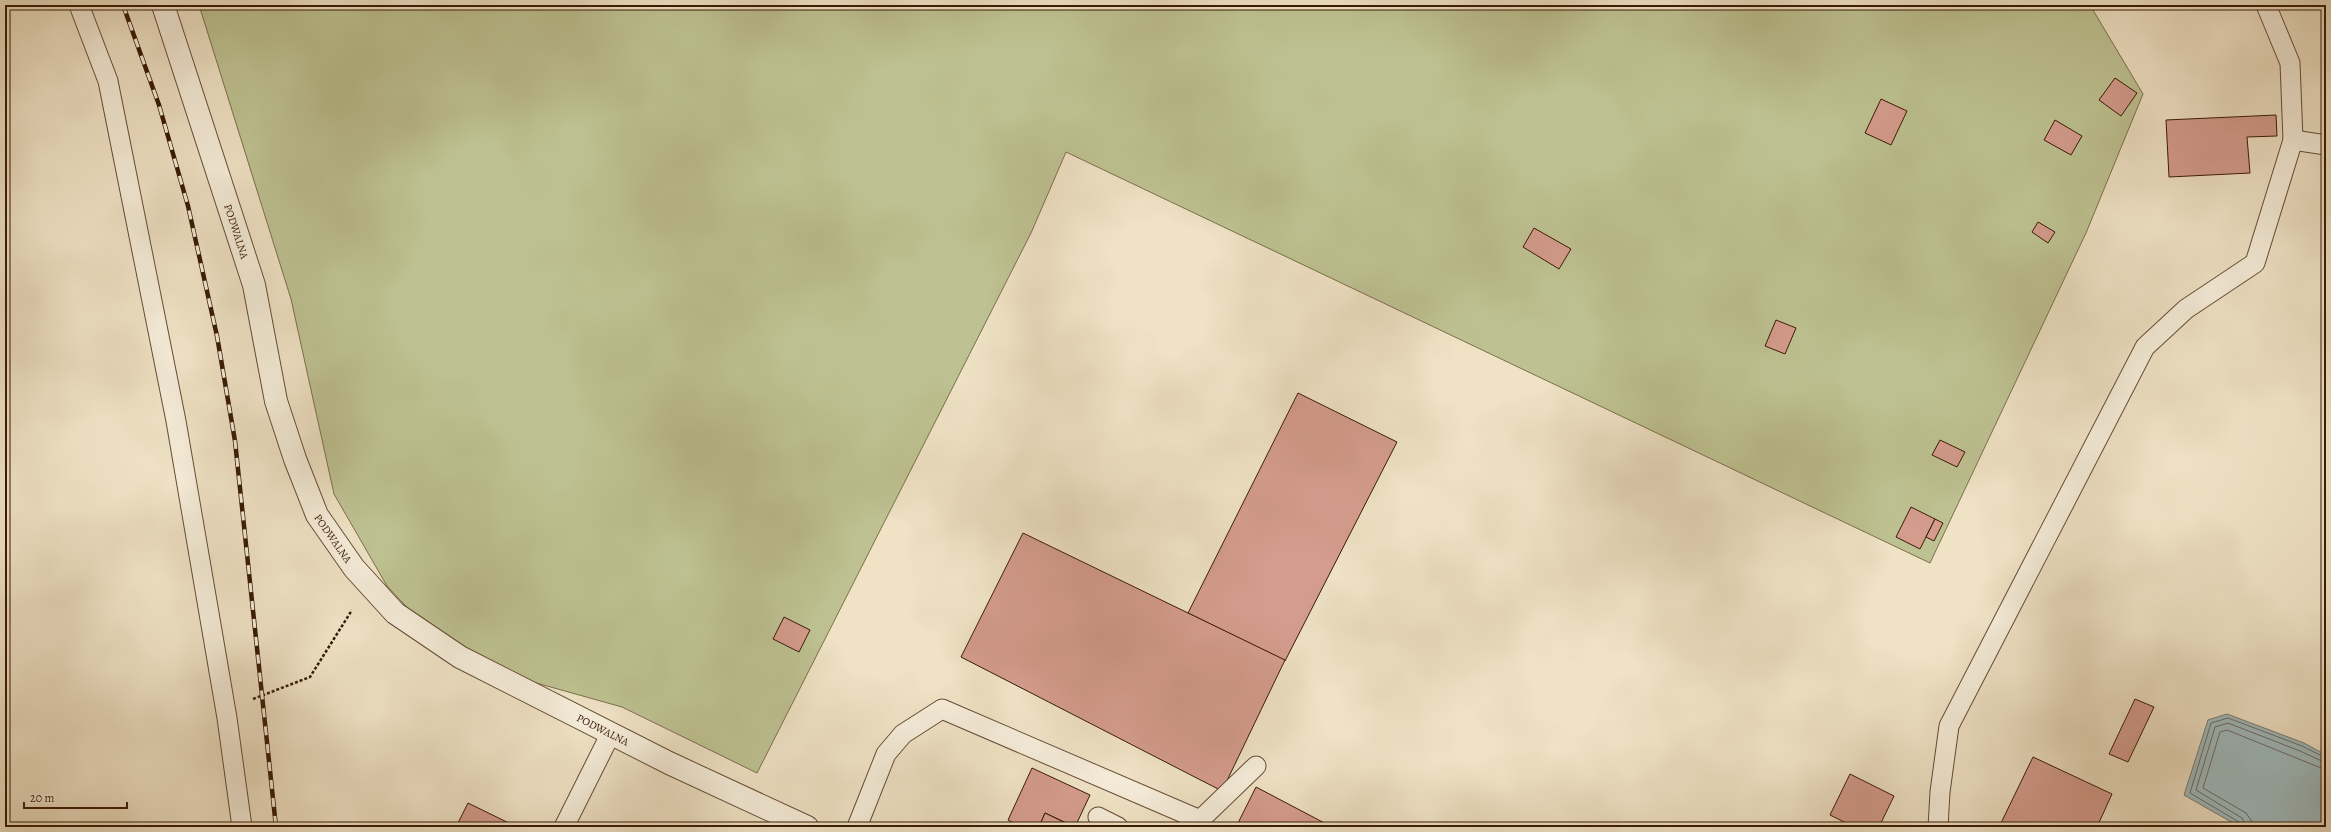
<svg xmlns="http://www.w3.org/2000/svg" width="2331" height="832" font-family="Alegreya,serif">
  <rect width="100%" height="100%" fill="#efe2c5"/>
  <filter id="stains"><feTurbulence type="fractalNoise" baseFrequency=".005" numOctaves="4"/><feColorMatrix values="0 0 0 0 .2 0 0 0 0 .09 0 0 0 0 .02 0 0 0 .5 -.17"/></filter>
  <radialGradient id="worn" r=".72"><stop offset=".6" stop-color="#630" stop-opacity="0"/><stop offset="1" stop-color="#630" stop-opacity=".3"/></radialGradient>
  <polygon fill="#bec292" stroke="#7c6e4c" points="199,5 2090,5 2143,94 2086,233 1930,563 1066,152 1031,233 757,773 622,707 497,672 420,621 387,586 334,494 291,299"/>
  <polygon fill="#9fbbbf" stroke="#767b75" points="2227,714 2304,743 2326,755 2326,827 2240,827 2184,795 2208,720"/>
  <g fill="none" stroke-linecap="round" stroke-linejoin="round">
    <g stroke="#6c6a62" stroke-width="1">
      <polyline points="2241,827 2239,822 2190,793 2211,723 2228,718 2302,746 2326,758"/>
      <polyline points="2246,827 2242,818 2196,790 2215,727 2228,723 2300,751 2326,763"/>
      <polyline points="2252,827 2251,820 2246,813 2203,788 2220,732 2227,730 2326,770"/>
    </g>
  </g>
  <g fill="#d49c8d" stroke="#391a05">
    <polygon points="2115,78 2137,93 2121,116 2099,100"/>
    <polygon points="1881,99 1907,111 1891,145 1865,133"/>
    <polygon points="2276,115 2277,136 2247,137 2250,173 2169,177 2166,120"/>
    <polygon points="2055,120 2082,136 2071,155 2044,140"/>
    <polygon points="2038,222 2055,232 2048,243 2032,232"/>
    <polygon points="1534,228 1571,249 1559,269 1523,247"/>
    <polygon points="1776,320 1796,328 1785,354 1765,346"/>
    <polygon points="1298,393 1397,442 1285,661 1188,613"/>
    <polygon points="1940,440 1965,452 1957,467 1932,455"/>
    <polygon points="1911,507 1935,519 1920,549 1896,537"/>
    <polygon points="1935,519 1943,523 1934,541 1926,537"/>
    <polygon points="1023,533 1285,660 1222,791 961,657"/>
    <polygon points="784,617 810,630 799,652 773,639"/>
    <polygon points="2135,699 2154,707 2128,762 2109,754"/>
    <polygon points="2033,757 2112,794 2097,827 2010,827 2001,823"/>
    <polygon points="1032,768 1090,795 1075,827 1045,813 1039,827 1021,827 1008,820"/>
    <polygon points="1850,774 1894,796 1879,827 1854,827 1830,815"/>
    <polygon points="1256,787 1332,827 1236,827"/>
    <polygon points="468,803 517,827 456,827"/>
    <polygon points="1045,813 1074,827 1039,827"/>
    <polygon points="2001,823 2010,827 1999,827"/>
  </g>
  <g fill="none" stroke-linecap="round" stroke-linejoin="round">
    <defs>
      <g id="service">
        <polyline points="79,5 108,81 176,421 227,718 242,827"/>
        <polyline points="2266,5 2290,63 2293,140"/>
        <polyline points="1098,817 1118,827"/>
        <polyline points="564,827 611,733"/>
        <polyline points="857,827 886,754 903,734 942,709 1200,820 1256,766"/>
        <polyline points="1938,827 1940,792 1949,726 2145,347 2186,309 2255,263 2293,140 2326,145"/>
      </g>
      <g id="minor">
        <path id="s1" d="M 163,5 L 254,285 L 276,401 L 295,459 L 317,515 L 354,568 L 395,613 L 460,657 L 669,763 L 807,827"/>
      </g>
    </defs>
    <use href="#service" stroke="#664c35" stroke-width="21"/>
    <use href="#minor" stroke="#664c35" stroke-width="24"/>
    <polyline stroke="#391a05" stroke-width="2.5" stroke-dasharray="3 2" stroke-linecap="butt" points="253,699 310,677 352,610"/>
    <use href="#service" stroke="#f5ecd9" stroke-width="19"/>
    <use href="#minor" stroke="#f5ecd9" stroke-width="22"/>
    <defs>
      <polyline id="rail" points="123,5 159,105 188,206 217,336 235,441 276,827"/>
    </defs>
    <use href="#rail" stroke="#391a05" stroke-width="4.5"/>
    <use href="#rail" stroke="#f5ecd9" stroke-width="3" stroke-dasharray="9" stroke-linecap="butt"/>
  </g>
  <g text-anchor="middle" stroke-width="3.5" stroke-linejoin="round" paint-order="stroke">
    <g font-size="11" fill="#391a05" stroke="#f5ecd9">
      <text dy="4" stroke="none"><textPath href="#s1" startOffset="238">PODWALNA</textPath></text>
      <text dy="4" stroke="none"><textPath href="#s1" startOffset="562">PODWALNA</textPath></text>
      <text dy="4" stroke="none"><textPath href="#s1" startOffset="898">PODWALNA</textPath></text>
    </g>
  </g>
  <rect width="2331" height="832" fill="none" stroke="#efe2c5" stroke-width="20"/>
  <rect x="6" y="6" width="2319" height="820" fill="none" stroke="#391a05" stroke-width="2"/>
  <rect x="10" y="10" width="2311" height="812" fill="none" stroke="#391a05"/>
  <path d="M24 802v6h103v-6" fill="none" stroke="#391a05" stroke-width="2"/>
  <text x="30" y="802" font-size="12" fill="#391a05" stroke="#f5ecd9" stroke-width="3" paint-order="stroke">20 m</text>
  <rect width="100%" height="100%" filter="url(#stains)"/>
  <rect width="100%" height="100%" fill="url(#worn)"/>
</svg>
